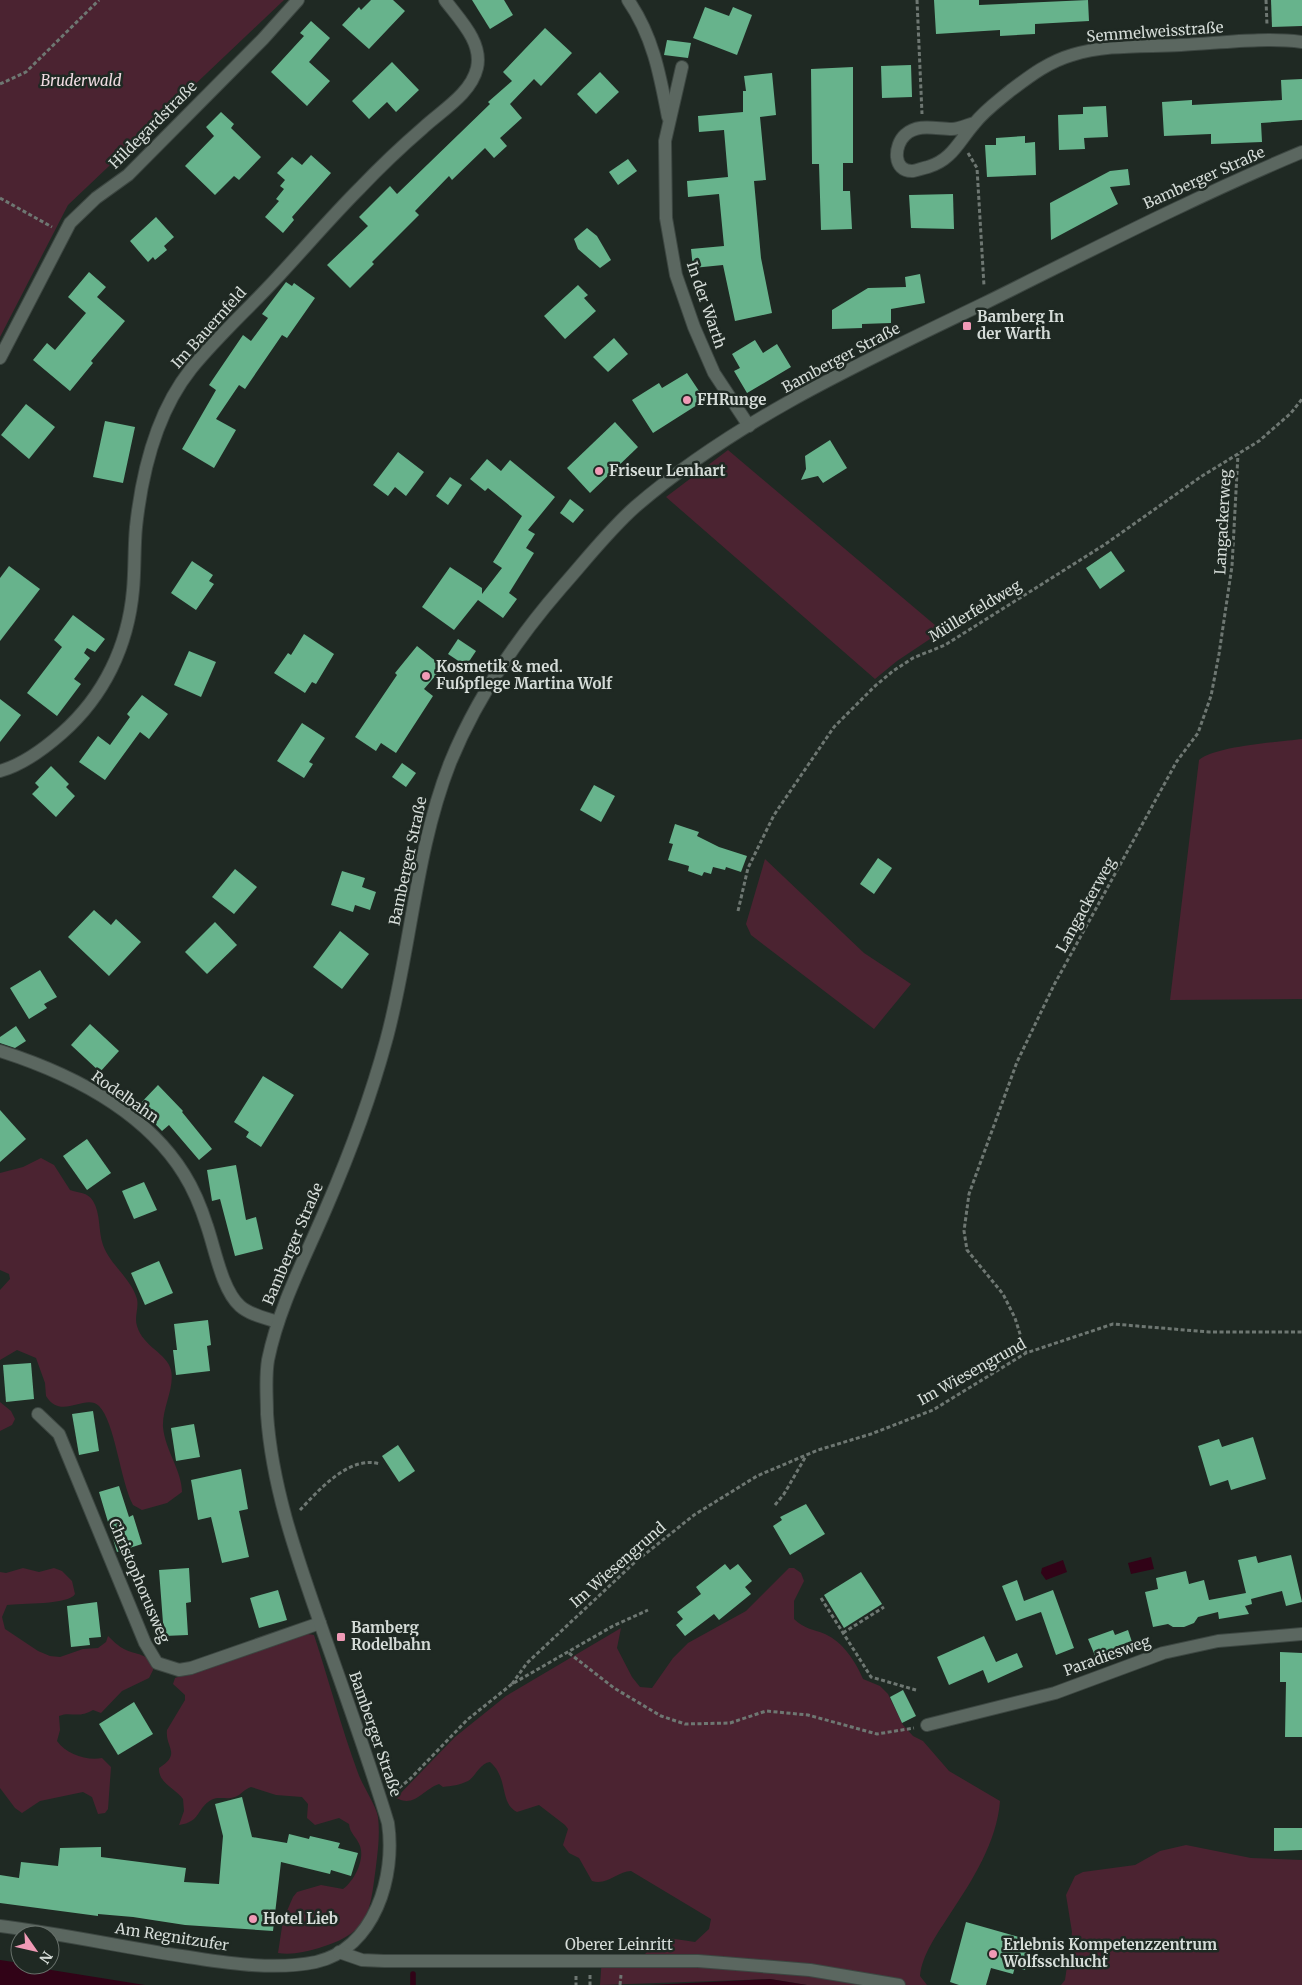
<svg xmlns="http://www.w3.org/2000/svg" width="1302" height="1985" font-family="Merriweather,serif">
  <rect width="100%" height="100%" fill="#1f2923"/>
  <g fill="#4b2331">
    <polygon points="0,0 284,0 68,205 0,337"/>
    <polygon points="728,450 942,631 897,661 875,679 666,497"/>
    <path d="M 1302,739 L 1302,999 L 1170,1000 L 1199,760 C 1215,746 1279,742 1302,739 Z"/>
    <polygon points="765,859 864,953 911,984 874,1029 751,935 746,924"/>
    <path d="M 41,1158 L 54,1165 L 70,1190 C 78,1193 88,1192 93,1201 C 101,1214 98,1231 103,1245 C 110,1265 131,1278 137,1299 C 139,1308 134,1317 137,1326 C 143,1347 167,1353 171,1370 C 175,1388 162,1408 163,1427 C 165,1450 182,1471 182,1492 L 167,1503 L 142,1510 L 133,1505 C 120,1480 115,1422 99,1406 C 85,1393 61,1421 46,1396 L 45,1383 L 36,1358 L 17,1350 L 0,1360 L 0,1290 L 10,1279 L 9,1274 L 0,1270 L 0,1173 L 23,1167 Z"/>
    <polygon points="0,1402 11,1411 15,1419 12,1425 0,1431"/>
    <path d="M 23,1568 L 39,1572 L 54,1568 L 62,1571 L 72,1581 L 75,1594 C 69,1605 21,1603 7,1605 L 2,1617 L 5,1629 L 38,1651 L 50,1656 L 60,1657 L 83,1649 L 98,1648 L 106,1642 L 108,1636 C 112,1640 118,1646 124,1649 C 135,1655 150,1653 154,1668 L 149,1678 L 122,1691 L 101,1713 L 93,1710 C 78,1719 71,1711 59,1716 L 60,1730 L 57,1741 C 66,1754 87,1761 102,1758 L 111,1767 L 108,1809 L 105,1813 L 98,1814 L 92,1797 L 83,1792 L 40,1801 L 22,1813 L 15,1808 L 0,1788 L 0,1572 L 6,1573 Z"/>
    <path d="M 789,1568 L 794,1568 L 801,1573 L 804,1581 L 794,1601 L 794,1619 C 804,1629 813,1629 825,1634 C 843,1642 856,1662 863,1679 L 880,1686 L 888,1694 L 903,1725 L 913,1736 L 923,1741 L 949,1771 L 1000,1801 C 997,1842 972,1881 950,1914 C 938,1933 922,1954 920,1976 L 927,1985 L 807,1985 L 770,1979 L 600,1985 L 602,1957 L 642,1957 L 662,1937 L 695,1942 L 709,1929 L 711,1919 L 631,1871 C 618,1871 607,1886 592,1881 L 579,1858 L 569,1853 L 563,1845 L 568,1829 L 565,1825 L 539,1805 L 517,1812 C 499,1803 509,1778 490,1762 C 480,1763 476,1776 468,1781 C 460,1785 451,1786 443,1787 L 439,1784 C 422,1790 415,1808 396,1798 L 455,1737 L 506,1696 L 621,1628 L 617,1648 L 632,1677 L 640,1687 L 652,1688 L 673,1658 L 688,1643 L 746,1611 Z"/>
    <path d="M 302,1633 L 314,1635 C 329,1681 341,1727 358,1773 C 363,1787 376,1805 378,1817 C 380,1834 378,1850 376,1866 C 370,1912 370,1933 319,1948 C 305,1952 292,1955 278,1953 L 283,1920 L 293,1897 L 297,1892 L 321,1885 L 343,1889 C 354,1881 365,1860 360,1846 C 357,1837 350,1834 349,1824 L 339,1818 L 315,1825 L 307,1818 L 308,1804 L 302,1797 L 276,1795 L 251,1787 C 244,1789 241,1795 235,1797 C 227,1800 219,1796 211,1800 C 196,1809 201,1822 179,1825 L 184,1811 L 183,1799 C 176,1789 158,1783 159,1768 C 182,1753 165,1748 167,1730 L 185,1700 L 185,1695 L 173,1684 L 175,1678 Z"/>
    <polygon points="1186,1845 1251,1858 1302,1860 1302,1985 1061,1985 1065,1980 1072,1932 1066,1895 1075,1876 1083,1872 1135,1865 1160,1851"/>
  </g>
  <g fill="#310317">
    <polygon points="1151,1557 1154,1569 1131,1574 1128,1563"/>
    <polygon points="1063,1560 1067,1572 1046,1580 1041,1573 1042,1568"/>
    <polygon points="0,1960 20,1963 20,1965 145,1985 0,1985"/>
    <polygon points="770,1979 807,1985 650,1985"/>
  </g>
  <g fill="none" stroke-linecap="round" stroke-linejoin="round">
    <polyline stroke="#310317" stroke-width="5.5" points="413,1974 413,1985"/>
  </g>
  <g fill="#67b38c">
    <polygon points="371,0 393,0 405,11 369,49 342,25 359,7 361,10"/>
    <polygon points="472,0 504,0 513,15 490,29"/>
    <polygon points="934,0 979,0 979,5 1088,0 1089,21 1035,24 1035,34 1000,36 1000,30 936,34"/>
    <polygon points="1271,0 1302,0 1302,26 1272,27"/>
    <polygon points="705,7 729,16 733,7 752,15 737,55 693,38"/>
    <polygon points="311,21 330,38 309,62 330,81 307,106 271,72 304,36 300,33"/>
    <polygon points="545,28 572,53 541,86 534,79 510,104 522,118 500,138 507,146 494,158 485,148 452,180 449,176 415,211 419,215 372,262 374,264 350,288 327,265 368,226 359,217 390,186 397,194 490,104 488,102 512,81 503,72"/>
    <polygon points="667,40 691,43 688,58 664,55"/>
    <polygon points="392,62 419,90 396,112 387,102 369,119 352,101"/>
    <polygon points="911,65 912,97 882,98 881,66"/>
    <polygon points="853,67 853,163 843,163 843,191 850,191 852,229 821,230 819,164 812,164 811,69"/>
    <polygon points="600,72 619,92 596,114 577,94"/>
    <polygon points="772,73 776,115 760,117 766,180 754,181 761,258 772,313 735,321 723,265 693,268 691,249 724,246 719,194 688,197 687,181 728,177 724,130 699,132 698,116 743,112 743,91 746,91 744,76"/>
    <polygon points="1302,79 1302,120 1261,123 1262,142 1211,144 1211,134 1164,136 1162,102 1192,100 1192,105 1282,100 1281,80"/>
    <polygon points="1106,106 1108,137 1084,138 1085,149 1059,150 1058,115 1083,114 1083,107"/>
    <polygon points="221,112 234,124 231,128 261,157 239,180 234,176 215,195 185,166 214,136 206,127"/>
    <polygon points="1025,136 1025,143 1035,142 1036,175 987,177 985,145 996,145 996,138"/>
    <polygon points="311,155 331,173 292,217 294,220 283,233 265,217 279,201 276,199 284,189 280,186 285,180 277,173 292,157 302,165"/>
    <polygon points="628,159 637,171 618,185 609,172"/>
    <polygon points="1128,169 1130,185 1110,187 1118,204 1051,240 1050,203 1110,171"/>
    <polygon points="953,194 954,229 911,228 909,195"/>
    <polygon points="156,217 174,237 164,246 167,250 155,260 153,257 148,262 130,241"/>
    <polygon points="587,228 597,236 611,260 600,268 578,249 574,239"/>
    <polygon points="89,272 106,287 97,297 125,321 91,361 93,363 70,391 33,360 47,343 55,350 86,313 68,297"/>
    <polygon points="920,274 925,303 891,309 891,323 862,324 862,328 832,329 832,310 868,288 906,287 905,277"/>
    <polygon points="286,282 292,286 294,283 315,298 287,338 282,335 245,389 239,385 216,419 236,430 214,468 182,449 216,390 209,385 243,335 251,341 268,318 262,314"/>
    <polygon points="578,285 588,295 584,298 596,311 565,339 544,316"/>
    <polygon points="614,338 628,354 608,372 593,357"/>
    <polygon points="755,340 763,353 777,344 791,367 747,393 734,371 740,368 732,354"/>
    <polygon points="687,373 705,400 653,433 632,400 659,383 662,388"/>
    <polygon points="26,404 55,427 29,459 1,435"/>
    <polygon points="105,421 135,427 123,483 93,477"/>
    <polygon points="615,422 638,447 590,493 567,468"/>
    <polygon points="830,440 847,468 823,483 818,476 801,480 806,469 805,456"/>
    <polygon points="398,452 424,472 406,496 395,487 388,496 373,485"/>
    <polygon points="487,459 501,471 510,460 555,497 528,530 535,534 526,548 534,553 509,593 517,599 503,618 478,600 454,630 422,607 450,567 482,588 482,594 502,568 493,562 522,516 488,488 485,491 470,479"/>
    <polygon points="450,477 462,485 448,505 436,496"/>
    <polygon points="570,499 584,510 573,523 560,513"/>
    <polygon points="1111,551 1125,571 1100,589 1086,568"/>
    <polygon points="192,561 213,575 209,581 214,584 196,610 171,593"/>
    <polygon points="9,566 40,589 0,641 0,578"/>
    <polygon points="73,615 105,639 95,652 87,648 84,653 90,658 74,679 81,684 57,716 27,693 62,647 54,640"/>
    <polygon points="304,634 334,654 316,684 312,682 305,693 274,673 288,653 291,655"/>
    <polygon points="458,639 476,651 466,666 448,654"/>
    <polygon points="417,646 443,667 424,689 433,696 396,753 381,743 376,751 355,737 397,675 395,673"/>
    <polygon points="189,651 216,662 201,697 174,685"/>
    <polygon points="142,695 168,714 149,739 140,732 105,780 79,762 98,736 110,745 130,717 127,714"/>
    <polygon points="0,699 21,715 0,742"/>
    <polygon points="302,723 325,738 309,762 313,764 304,778 277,761"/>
    <polygon points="402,763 416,773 406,787 392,777"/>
    <polygon points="51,766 69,784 66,787 75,796 56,817 32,794 39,787 35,783"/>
    <polygon points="594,785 615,796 601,822 580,810"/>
    <polygon points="675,824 699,832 697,836 719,847 747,856 741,872 726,867 725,870 713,867 711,874 704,872 702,876 688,871 689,866 668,860 673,844 669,843"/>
    <polygon points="878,858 892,868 874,894 860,884"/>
    <polygon points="235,869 257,887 234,914 212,897"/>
    <polygon points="342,871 365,878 362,887 376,892 370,910 355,905 353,912 331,905"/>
    <polygon points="94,910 111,925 116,919 141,942 109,976 68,937"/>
    <polygon points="215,922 237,945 207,974 185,952"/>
    <polygon points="340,931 369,954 342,989 313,967"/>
    <polygon points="40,970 57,997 44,1004 47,1008 29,1019 10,988"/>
    <polygon points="90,1024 119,1051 100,1072 71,1045"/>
    <polygon points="16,1026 26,1041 15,1048 0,1043 0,1037"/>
    <polygon points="263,1076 294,1095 261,1147 246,1137 249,1132 234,1122"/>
    <polygon points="158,1085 183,1111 182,1112 212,1149 199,1160 169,1125 162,1131 138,1106"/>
    <polygon points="0,1110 26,1139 0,1162"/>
    <polygon points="87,1139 111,1173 87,1190 63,1156"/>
    <polygon points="236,1165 246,1220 256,1217 263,1249 235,1256 220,1199 212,1201 207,1170"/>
    <polygon points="144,1182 157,1210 134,1219 122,1191"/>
    <polygon points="159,1261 173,1293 145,1305 131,1273"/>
    <polygon points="208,1320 211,1345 207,1346 210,1371 176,1375 173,1350 177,1350 174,1324"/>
    <polygon points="31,1363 34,1399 6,1402 3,1365"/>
    <polygon points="93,1411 99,1451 79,1455 72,1414"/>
    <polygon points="194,1424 200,1457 176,1461 171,1428"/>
    <polygon points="1253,1437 1266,1479 1231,1490 1228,1480 1210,1486 1198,1446 1219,1439 1222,1447"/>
    <polygon points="398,1445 415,1471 399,1482 382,1456"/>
    <polygon points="241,1469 248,1509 239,1511 249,1557 222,1563 211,1517 198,1520 191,1480"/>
    <polygon points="119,1486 129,1517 133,1515 142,1544 117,1552 99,1492"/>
    <polygon points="806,1504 825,1534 790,1555 773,1526 782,1520 780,1517"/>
    <polygon points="1291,1555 1302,1602 1286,1606 1282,1591 1251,1599 1252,1604 1245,1606 1249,1614 1219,1619 1218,1612 1198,1617 1194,1623 1184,1627 1173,1627 1168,1624 1153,1627 1145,1592 1158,1589 1156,1578 1186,1571 1189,1584 1204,1580 1209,1600 1246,1593 1238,1560 1256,1556 1258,1563"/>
    <polygon points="725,1564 730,1570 738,1564 752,1581 745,1587 751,1594 719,1620 714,1614 685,1636 676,1625 683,1619 677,1612 701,1594 696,1587"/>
    <polygon points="189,1568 191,1602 186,1603 188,1635 164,1636 159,1570"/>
    <polygon points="861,1572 882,1604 844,1628 824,1595"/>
    <polygon points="1017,1580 1024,1601 1053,1590 1074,1648 1056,1655 1041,1612 1016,1621 1002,1586"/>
    <polygon points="278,1590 287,1620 259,1628 250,1598"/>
    <polygon points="97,1602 101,1637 89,1638 90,1645 71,1647 67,1606"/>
    <polygon points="1113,1630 1115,1635 1128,1630 1133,1645 1096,1658 1088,1639"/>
    <polygon points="984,1636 996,1662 1017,1653 1023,1667 988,1683 983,1670 949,1685 937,1657"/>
    <polygon points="1280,1652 1302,1653 1302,1737 1285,1737 1286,1682 1280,1682"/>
    <polygon points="903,1690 916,1716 902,1723 890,1697"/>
    <polygon points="134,1702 153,1734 118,1755 99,1724"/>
    <polygon points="242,1797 252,1837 287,1843 289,1834 309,1839 310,1836 340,1843 338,1848 358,1853 351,1876 331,1870 330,1874 281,1862 273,1931 185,1925 133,1917 98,1914 98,1916 0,1903 0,1875 19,1878 21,1862 58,1866 60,1848 101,1847 101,1857 186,1868 184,1882 219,1884 223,1836 215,1804"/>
    <polygon points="1274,1828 1302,1828 1302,1850 1274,1851"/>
    <polygon points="966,1922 1033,1941 1025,1970 1015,1967 1013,1974 991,1968 986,1985 959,1985 950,1982"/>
  </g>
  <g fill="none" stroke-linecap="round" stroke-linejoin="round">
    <defs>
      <g id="minor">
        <path d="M 628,0 C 653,36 660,75 668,117"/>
        <polyline points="682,67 665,141 666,218 676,275 694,327 714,373 749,426"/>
        <path d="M 974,123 C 967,125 959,129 952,129 C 936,129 918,123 905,135 C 894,145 892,172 913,171 C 918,170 923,168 928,167 C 952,160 959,141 974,124 C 984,111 998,101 1010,91 C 1030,76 1048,62 1072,55 C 1106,44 1146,47 1181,45 C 1221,43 1263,37 1302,42"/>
        <polyline points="0,358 70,223 96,198 128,175 263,39 298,0"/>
        <path d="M 0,771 C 22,765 45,748 62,733 C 104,696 128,646 133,590 C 135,569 134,548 136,527 C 142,471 156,413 191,369 C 217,337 247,310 274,281 C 303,250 330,218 360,188 C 380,167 401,147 423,128 C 441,111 471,94 477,68 C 483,42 459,19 445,0"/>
        <path d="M 0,1051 C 69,1073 144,1110 184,1174 C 194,1190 201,1207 207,1226 C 215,1249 222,1290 240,1306 C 250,1315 266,1318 278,1322"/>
        <polyline points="38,1414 59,1434 145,1643 157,1663 179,1670 191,1668 320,1623"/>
        <polyline points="927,1725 1055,1693 1163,1653 1218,1641 1302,1634"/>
        <path d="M 0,1926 C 65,1934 130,1949 195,1958 C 233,1964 277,1970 316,1962 C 375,1948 396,1876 388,1823 C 368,1757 344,1692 321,1626 C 297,1557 272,1488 267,1414 C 267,1396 265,1378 268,1360 C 279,1306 306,1256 327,1206 C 350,1153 371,1096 386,1041 C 411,950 415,852 450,763 C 476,699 516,640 561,588 C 585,561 608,531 635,507 C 737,419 865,361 985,303 C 1090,251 1194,197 1302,152"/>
        <polyline points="339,1952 362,1960 384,1961 698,1961 810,1970 899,1985"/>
      </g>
    </defs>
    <use href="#minor" stroke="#3d4742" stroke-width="14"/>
    <g stroke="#6e7772" stroke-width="3" stroke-dasharray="4 2.5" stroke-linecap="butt">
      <polyline points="917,0 922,114"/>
      <polyline points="1266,0 1267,25"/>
      <polyline points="0,84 26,72 99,0"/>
      <polyline points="968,153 977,168 984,286"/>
      <polyline points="0,198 52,227"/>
      <polyline points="738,911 748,868 774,815 834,727 875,686 893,671 913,658 945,645 1031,591 1104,545 1202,476 1259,441 1291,413 1302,399"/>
      <polyline points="1026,1353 1015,1318 1003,1294 967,1250 964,1231 969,1194 1017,1062 1054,985 1177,761 1198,733 1211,696 1219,654 1232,566 1238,454"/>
      <polyline points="775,1505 784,1494 806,1456"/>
      <path d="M 300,1510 C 319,1490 349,1455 380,1464"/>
      <polyline points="821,1598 871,1677 916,1690"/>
      <polyline points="843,1633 884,1607"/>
      <polyline points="569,1653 614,1688 661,1716 685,1724 730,1723 766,1711 808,1715 877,1734 914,1728"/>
      <polyline points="512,1684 527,1663 634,1563 694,1515 757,1476 818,1450 871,1434 933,1410 1026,1353 1113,1324 1209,1332 1302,1332"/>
      <polyline points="394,1792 410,1779 467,1720 512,1684 613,1626 648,1610"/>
      <polyline points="590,1975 590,1985"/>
      <polyline points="576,1976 576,1985"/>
      <polyline points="620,1985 621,1975"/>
    </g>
    <use href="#minor" stroke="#5b6760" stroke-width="12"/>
  </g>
  <g fill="#f09ab6" stroke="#1f2923" stroke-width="2">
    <rect x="962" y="321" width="10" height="10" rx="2.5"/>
    <circle cx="687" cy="400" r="5"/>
    <circle cx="599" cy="471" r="5"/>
    <circle cx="426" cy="676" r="5"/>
    <rect x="336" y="1632" width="10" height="10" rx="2.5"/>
    <circle cx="253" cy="1919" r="5"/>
    <circle cx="993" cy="1954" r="5"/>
  </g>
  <g text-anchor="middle" stroke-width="5" stroke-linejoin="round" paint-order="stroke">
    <g font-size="15" fill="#d5dcd8" stroke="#1f2923">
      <text transform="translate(1155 32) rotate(-4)" y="5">Semmelweisstraße</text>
      <text transform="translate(153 125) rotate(-45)" y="5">Hildegardstraße</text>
      <text transform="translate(1204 178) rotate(-24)" y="5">Bamberger Straße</text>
      <text transform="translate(706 305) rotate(71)" y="5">In der Warth</text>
      <text transform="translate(209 328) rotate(-48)" y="5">Im Bauernfeld</text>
      <text transform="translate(841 358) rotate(-28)" y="5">Bamberger Straße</text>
      <text transform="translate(1223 522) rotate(-87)" y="5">Langackerweg</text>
      <text transform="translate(975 611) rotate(-31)" y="5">Müllerfeldweg</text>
      <text transform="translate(408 861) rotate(-78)" y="5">Bamberger Straße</text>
      <text transform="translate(1086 905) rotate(-61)" y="5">Langackerweg</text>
      <text transform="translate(125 1097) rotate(35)" y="5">Rodelbahn</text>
      <text transform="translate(293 1244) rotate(-67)" y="5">Bamberger Straße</text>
      <text transform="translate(972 1372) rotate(-29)" y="5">Im Wiesengrund</text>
      <text transform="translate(618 1565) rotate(-41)" y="5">Im Wiesengrund</text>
      <text transform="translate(139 1581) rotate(67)" y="5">Christophorusweg</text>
      <text transform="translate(1107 1656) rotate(-20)" y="5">Paradiesweg</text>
      <text transform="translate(375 1734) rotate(71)" y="5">Bamberger Straße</text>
      <text transform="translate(172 1937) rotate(9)" y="5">Am Regnitzufer</text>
      <text x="619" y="1950">Oberer Leinritt</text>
    </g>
    <g font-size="15" font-style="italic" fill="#f1dce2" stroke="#1f2923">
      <text x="81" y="86">Bruderwald</text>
    </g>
    <g font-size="15" font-weight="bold" fill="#d5dcd8" stroke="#1f2923" text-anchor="start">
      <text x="977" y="322">Bamberg In<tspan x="977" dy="17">der Warth</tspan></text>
      <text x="697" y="405">FHRunge</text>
      <text x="609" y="476">Friseur Lenhart</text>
      <text x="436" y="672">Kosmetik &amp; med.<tspan x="436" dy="17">Fußpflege Martina Wolf</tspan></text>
      <text x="351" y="1633">Bamberg<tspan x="351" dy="17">Rodelbahn</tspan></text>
      <text x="263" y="1924">Hotel Lieb</text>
      <text x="1003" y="1950">Erlebnis Kompetenzzentrum<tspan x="1003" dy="17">Wolfsschlucht</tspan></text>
    </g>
  </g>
  <g transform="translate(35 1950) rotate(124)"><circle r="24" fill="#1f2923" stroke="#68716b"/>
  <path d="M0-4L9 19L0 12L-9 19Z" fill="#f09ab6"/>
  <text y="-8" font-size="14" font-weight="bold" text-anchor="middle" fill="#d5dcd8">N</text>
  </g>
</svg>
